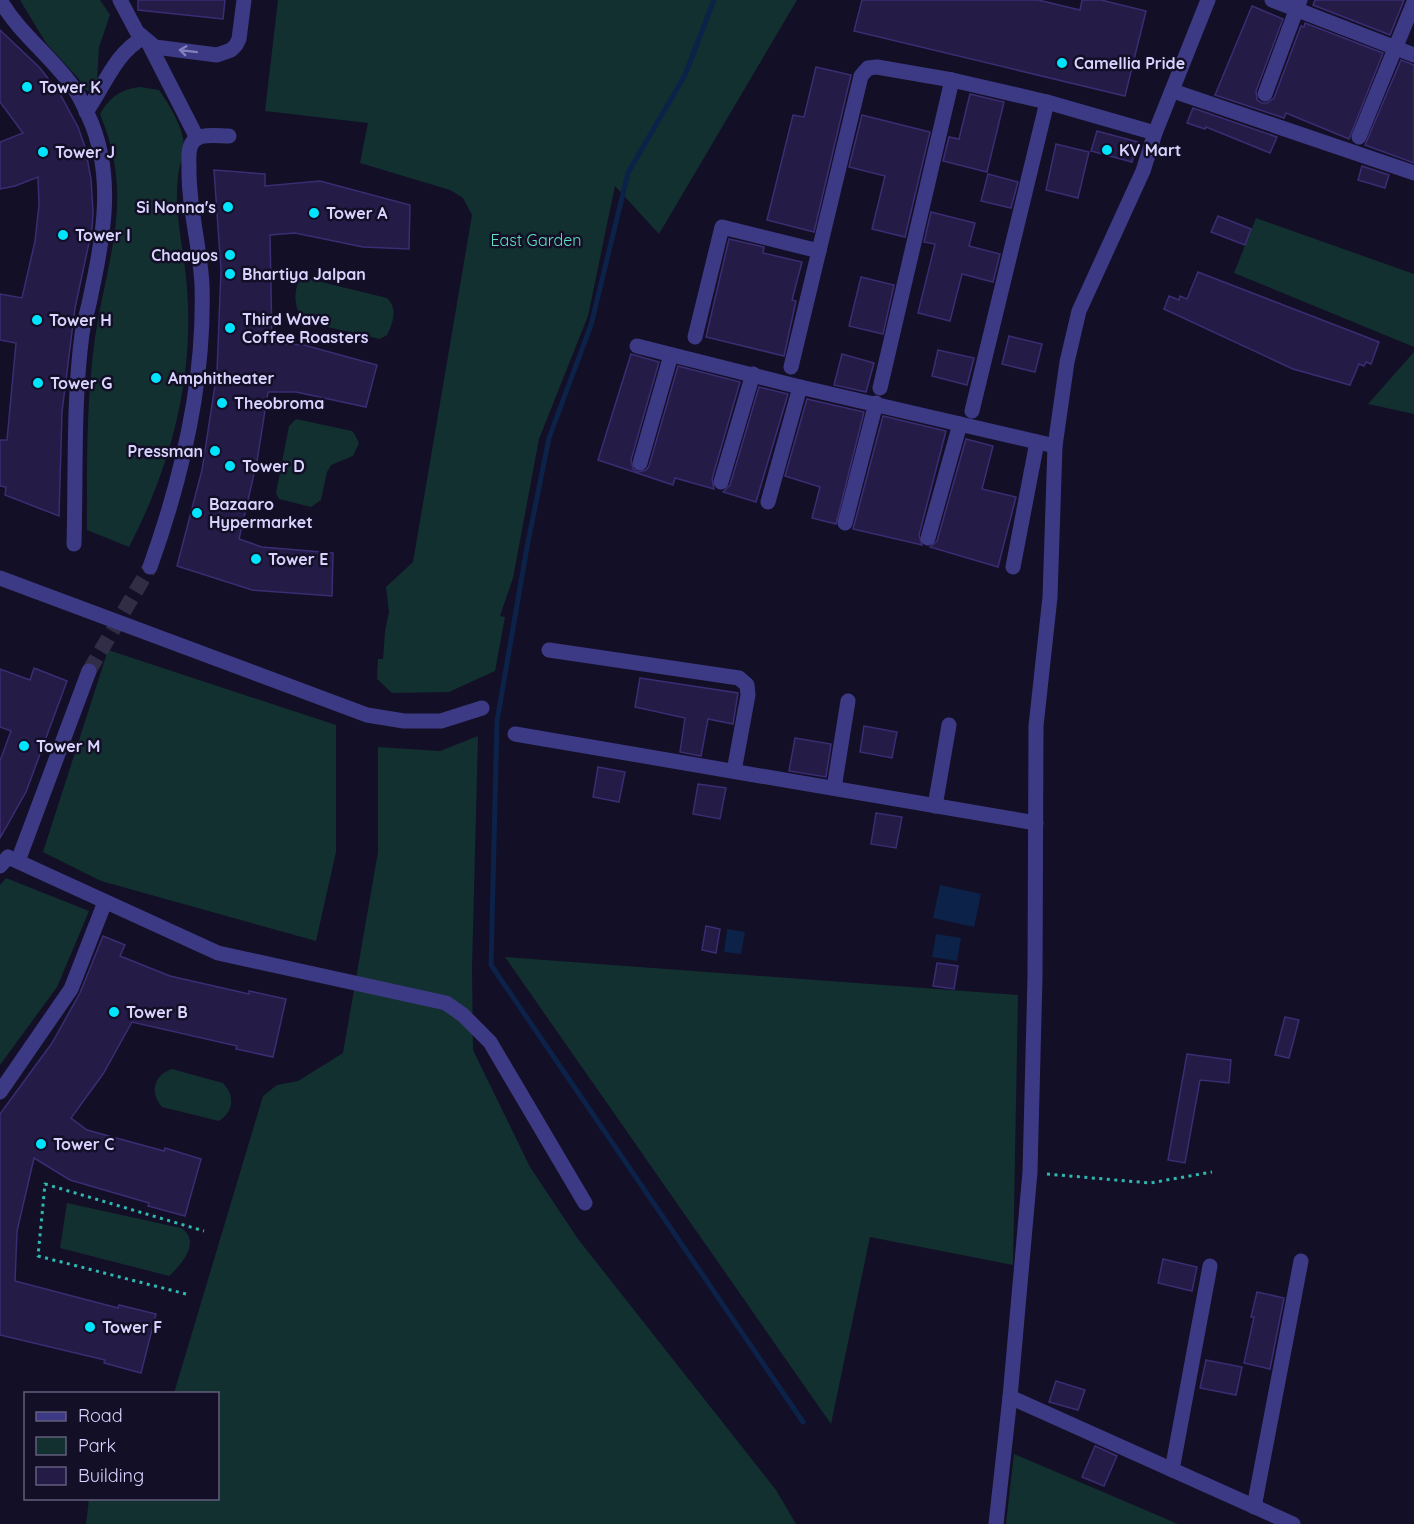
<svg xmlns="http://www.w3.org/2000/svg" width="1414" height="1524" font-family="Quicksand,sans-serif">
  <rect width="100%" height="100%" fill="#130f26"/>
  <g fill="#12302f">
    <polygon points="20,0 100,0 110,15 99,47 97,81 90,92 86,90 78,78 46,43"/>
    <polygon points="278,0 797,0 659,234 615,186 588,316 539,439 513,578 500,616 505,617 495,671 449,692 392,693 377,679 378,659 383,659 385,631 389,612 386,587 413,562 472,215 463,198 450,190 360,163 368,123 265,111"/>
    <path d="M 140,87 L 159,90 C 169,104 185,130 184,148 C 184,153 181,160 180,166 C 177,177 177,190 177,202 C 178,231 185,259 187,288 C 194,379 171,466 129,547 L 87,530 C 87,466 86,402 95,338 C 108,253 135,199 100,114 C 110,97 121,89 140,87 Z"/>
    <polygon points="1256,218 1414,274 1414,347 1234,273"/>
    <path d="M 301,277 L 387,298 C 398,308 393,323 387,335 L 380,339 L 306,322 C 294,312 292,291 301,277 Z"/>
    <polygon points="1414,352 1414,414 1368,404"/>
    <polygon points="296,419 352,431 355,435 359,443 353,456 331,465 327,472 321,500 311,507 279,499 276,493 289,426"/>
    <polygon points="108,650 336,725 336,852 316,941 101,881 43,852"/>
    <polygon points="478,736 472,968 473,1050 530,1167 578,1239 776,1490 796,1524 86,1524 89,1499 218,1498 218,1394 174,1393 263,1096 277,1085 298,1081 343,1053 378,852 378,747 440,751"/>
    <polygon points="6,878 89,911 57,987 0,1065 0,885"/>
    <polygon points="505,957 1018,995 1013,1265 870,1237 831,1424"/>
    <path d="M 172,1069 L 223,1083 C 235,1096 234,1111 219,1121 L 162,1107 C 149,1092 154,1075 172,1069 Z"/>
    <path d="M 67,1203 L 181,1228 C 202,1241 181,1265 169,1276 L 60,1248 Z"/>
    <polygon points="1014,1454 1178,1524 1006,1524"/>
  </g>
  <g fill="#0c2248">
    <polygon points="940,885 981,894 974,927 933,918"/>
    <polygon points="727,929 745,932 741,954 724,952"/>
    <polygon points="936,934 961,938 957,961 932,957"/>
  </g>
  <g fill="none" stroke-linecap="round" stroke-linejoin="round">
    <polyline stroke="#0c2248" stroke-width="5" points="714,0 685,75 628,173 591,325 549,438 527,547 497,721 491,965 803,1422"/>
  </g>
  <g fill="#241b47" stroke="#3b2d73" stroke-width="1.5">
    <polygon points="138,0 225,0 223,19 138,10"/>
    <polygon points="862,0 1038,0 1080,10 1082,0 1101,0 1146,11 1125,96 854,31"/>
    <polygon points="1315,0 1404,0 1390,35 1313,5"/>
    <polygon points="1252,6 1283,19 1256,91 1257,100 1262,103 1267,103 1274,98 1301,26 1304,27 1305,23 1383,53 1349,139 1286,113 1284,118 1215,95"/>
    <polygon points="0,30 40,68 60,94 78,127 85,147 91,179 93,212 92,229 75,308 62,412 59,516 5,495 6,487 0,486 0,440 7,440 16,343 0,340 0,294 22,298 35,241 39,205 38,177 15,186 0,189 0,142 23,133 0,102"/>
    <polygon points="1401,60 1414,65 1414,163 1365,145"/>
    <polygon points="816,67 851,75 814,232 767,220 793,115 804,117"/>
    <polygon points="970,94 1004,102 987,172 943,161 949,137 959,139"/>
    <polygon points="1193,108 1277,137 1270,153 1206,127 1205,129 1187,123"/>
    <polygon points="862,115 930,132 905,237 872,229 885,176 849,167"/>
    <polygon points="1097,131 1138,142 1132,162 1091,151"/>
    <polygon points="1056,144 1089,152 1078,198 1046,190"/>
    <polygon points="1362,166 1389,175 1385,188 1358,180"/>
    <polygon points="214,170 265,174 265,186 320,181 410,205 409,249 363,247 295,233 270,235 272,343 304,345 377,365 366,407 296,392 268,392 257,461 239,539 262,547 333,553 332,596 252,590 177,566 202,470 217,372 221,270"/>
    <polygon points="988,174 1018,182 1011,208 981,201"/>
    <polygon points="931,212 975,223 969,246 1000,254 993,282 962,274 950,321 918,313 935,244 924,242"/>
    <polygon points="1218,216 1251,229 1245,245 1211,232"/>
    <polygon points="729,239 764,247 763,253 802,262 792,300 796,301 784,356 706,337"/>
    <polygon points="1198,272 1379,342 1371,364 1366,362 1364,366 1359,364 1350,385 1293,369 1164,309 1169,296 1179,300 1180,296 1187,299"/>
    <polygon points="861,277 894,285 883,334 849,326"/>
    <polygon points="1009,336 1042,344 1035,372 1002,364"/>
    <polygon points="938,350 974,358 967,385 932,376"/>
    <polygon points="631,354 659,362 631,460 633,469 638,472 646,470 649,466 678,366 740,382 712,479 714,489 675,478 673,485 598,460"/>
    <polygon points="842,354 874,363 866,392 834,385"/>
    <polygon points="759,387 788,394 756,502 723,492 730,485"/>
    <polygon points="807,399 864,412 836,524 812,518 820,487 785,476"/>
    <polygon points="883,416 946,431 919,535 922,545 853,529"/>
    <polygon points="966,439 993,446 982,489 1016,497 998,567 930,547 937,541"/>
    <polygon points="34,668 67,681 26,792 0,838 0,761 11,731 0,727 0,669 30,680"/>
    <polygon points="640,678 738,693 733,724 708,719 701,756 680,752 685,718 635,707"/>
    <polygon points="864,726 897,732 892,758 860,752"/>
    <polygon points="795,738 831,744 826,777 789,771"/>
    <polygon points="598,767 625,772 619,802 593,797"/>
    <polygon points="698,784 726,788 720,819 693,814"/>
    <polygon points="876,813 902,817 896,848 871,844"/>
    <polygon points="706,926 720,929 716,953 702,950"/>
    <polygon points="103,936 125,945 120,956 170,976 249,994 249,991 286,999 273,1057 236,1049 237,1046 132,1022 103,1074 71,1118 87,1130 164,1151 165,1148 201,1159 185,1216 148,1206 149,1203 70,1180 34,1158 17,1231 15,1281 118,1308 119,1305 156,1314 141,1373 104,1363 105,1360 0,1335 0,1114 52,1043 80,993"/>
    <polygon points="937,963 958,966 954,989 933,986"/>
    <polygon points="1285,1017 1299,1020 1289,1058 1275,1055"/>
    <polygon points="1187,1054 1231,1060 1229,1083 1200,1080 1185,1163 1168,1160"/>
    <polygon points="1163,1259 1197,1267 1192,1291 1158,1283"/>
    <polygon points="1257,1292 1284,1298 1270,1369 1244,1363 1254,1317 1251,1317"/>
    <polygon points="1206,1360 1242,1367 1236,1395 1200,1388"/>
    <polygon points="1056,1381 1085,1390 1078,1410 1049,1402"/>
    <polygon points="1095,1446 1117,1456 1104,1486 1082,1477"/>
  </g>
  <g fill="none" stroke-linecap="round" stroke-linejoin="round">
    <polyline stroke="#312d47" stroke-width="15" stroke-dasharray="15 8" stroke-linecap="butt" points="89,671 150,567"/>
    <g stroke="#2fb8b0" stroke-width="3" stroke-dasharray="3 4.5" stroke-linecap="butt">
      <polyline points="1047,1174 1150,1183 1212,1172"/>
      <polyline points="186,1294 38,1256 45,1184 204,1231"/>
    </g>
    <g stroke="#3d3a85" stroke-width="15">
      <path d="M 0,0 C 19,33 51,56 73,87 C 79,95 84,106 88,115 C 115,173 104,235 91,294 C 89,307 84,321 82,334 C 73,403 76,474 74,544"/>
      <polyline points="120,0 137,32 155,47 217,55 231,50 236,45 239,39 244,0"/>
      <polyline points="1272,0 1414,55"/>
      <polyline points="149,44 197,138"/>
      <polyline points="1173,91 1414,173"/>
      <polyline points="1265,94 1300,0"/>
      <path d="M 86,112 C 104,87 115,53 143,38"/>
      <polyline points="1359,137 1414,2"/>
      <polyline points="695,337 722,227 819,251"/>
      <polyline points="637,346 800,387 1055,446"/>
      <polyline points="791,367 861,76 868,68 877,67 952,80 1047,102 1155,133"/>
      <polyline points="880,388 952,80"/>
      <polyline points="972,411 1047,102"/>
      <polyline points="640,463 671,355"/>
      <polyline points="721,482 753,374"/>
      <polyline points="768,502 800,387"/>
      <polyline points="845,523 876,403"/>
      <polyline points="928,538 960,424"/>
      <path d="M 150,567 C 182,478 205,381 202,285 C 200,245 188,206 189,167 C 189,161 188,154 190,148 C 194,131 216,136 229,136"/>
      <polyline points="1013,567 1037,442"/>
      <polyline points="0,578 367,715 404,721 441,721 482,708"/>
      <polyline points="549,650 739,678 747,685 748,695 734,771"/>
      <polyline points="515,734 1036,823"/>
      <polyline points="834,788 848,701"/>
      <polyline points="935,806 949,725"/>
      <polyline points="18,861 89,671"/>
      <polyline points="0,866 8,857 218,953 446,1003 463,1015 490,1042 585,1203"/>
      <polyline points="0,1092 71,989 105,902"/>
      <polyline points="1010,1397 1293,1524"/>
      <polyline points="1172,1470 1210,1266"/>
      <polyline points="1254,1507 1301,1261"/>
      <polyline points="996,1524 1010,1397 1030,1172 1035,977 1036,726 1050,597 1055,446 1067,362 1079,311 1143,171 1155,133 1208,0"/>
    </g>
  </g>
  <defs><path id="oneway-shaft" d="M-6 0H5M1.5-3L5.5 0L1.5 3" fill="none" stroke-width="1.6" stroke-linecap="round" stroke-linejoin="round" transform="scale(1.5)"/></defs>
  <use stroke="#837fbc" href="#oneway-shaft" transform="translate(188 51) rotate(-173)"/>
  <g fill="#00e5ff" stroke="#130f26" stroke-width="2">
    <circle cx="1062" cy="63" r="6"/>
    <circle cx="27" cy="87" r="6"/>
    <circle cx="1107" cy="150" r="6"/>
    <circle cx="43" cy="152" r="6"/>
    <circle cx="228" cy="207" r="6"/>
    <circle cx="314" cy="213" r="6"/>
    <circle cx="63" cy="235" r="6"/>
    <circle cx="230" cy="255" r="6"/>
    <circle cx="230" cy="274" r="6"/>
    <circle cx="37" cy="320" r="6"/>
    <circle cx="230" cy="328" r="6"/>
    <circle cx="156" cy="378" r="6"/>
    <circle cx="38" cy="383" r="6"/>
    <circle cx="222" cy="403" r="6"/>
    <circle cx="215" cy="451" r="6"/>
    <circle cx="230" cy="466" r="6"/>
    <circle cx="197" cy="513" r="6"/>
    <circle cx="256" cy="559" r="6"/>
    <circle cx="24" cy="746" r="6"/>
    <circle cx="114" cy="1012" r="6"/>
    <circle cx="41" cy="1144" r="6"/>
    <circle cx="90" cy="1327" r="6"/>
  </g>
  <g text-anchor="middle" stroke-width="5" stroke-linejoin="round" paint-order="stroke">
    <g font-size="16" font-weight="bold" fill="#d9d4ff" stroke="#130f26" text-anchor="start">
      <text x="1074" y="69">Camellia Pride</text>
      <text x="39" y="93">Tower K</text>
      <text x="1119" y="156">KV Mart</text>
      <text x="55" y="158">Tower J</text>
      <text x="216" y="213" text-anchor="end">Si Nonna's</text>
      <text x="326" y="219">Tower A</text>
      <text x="75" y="241">Tower I</text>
      <text x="218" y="261" text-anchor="end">Chaayos</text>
      <text x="242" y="280">Bhartiya Jalpan</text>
      <text x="242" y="325">Third Wave<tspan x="242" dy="18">Coffee Roasters</tspan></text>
      <text x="49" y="326">Tower H</text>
      <text x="168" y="384">Amphitheater</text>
      <text x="50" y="389">Tower G</text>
      <text x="234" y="409">Theobroma</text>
      <text x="203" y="457" text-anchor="end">Pressman</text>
      <text x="242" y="472">Tower D</text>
      <text x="209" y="510">Bazaaro<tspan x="209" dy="18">Hypermarket</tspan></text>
      <text x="268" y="565">Tower E</text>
      <text x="36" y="752">Tower M</text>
      <text x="126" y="1018">Tower B</text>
      <text x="53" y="1150">Tower C</text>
      <text x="102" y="1333">Tower F</text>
    </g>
    <g font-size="16" fill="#5fe0c0" stroke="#130f26">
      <text x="536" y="246">East Garden</text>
    </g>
  </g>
  <rect x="24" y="1392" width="195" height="108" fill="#130f26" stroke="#625e7d" stroke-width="1.5"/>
  <rect x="36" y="1412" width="30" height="9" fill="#3d3a85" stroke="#625e7d" stroke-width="1.5"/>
  <text x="78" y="1422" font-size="18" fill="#d9d4ff">Road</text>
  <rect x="36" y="1437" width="30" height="18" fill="#12302f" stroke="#625e7d" stroke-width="1.5"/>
  <text x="78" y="1452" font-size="18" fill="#d9d4ff">Park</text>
  <rect x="36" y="1467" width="30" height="18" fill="#241b47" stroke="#625e7d" stroke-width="1.5"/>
  <text x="78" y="1482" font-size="18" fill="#d9d4ff">Building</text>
</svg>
